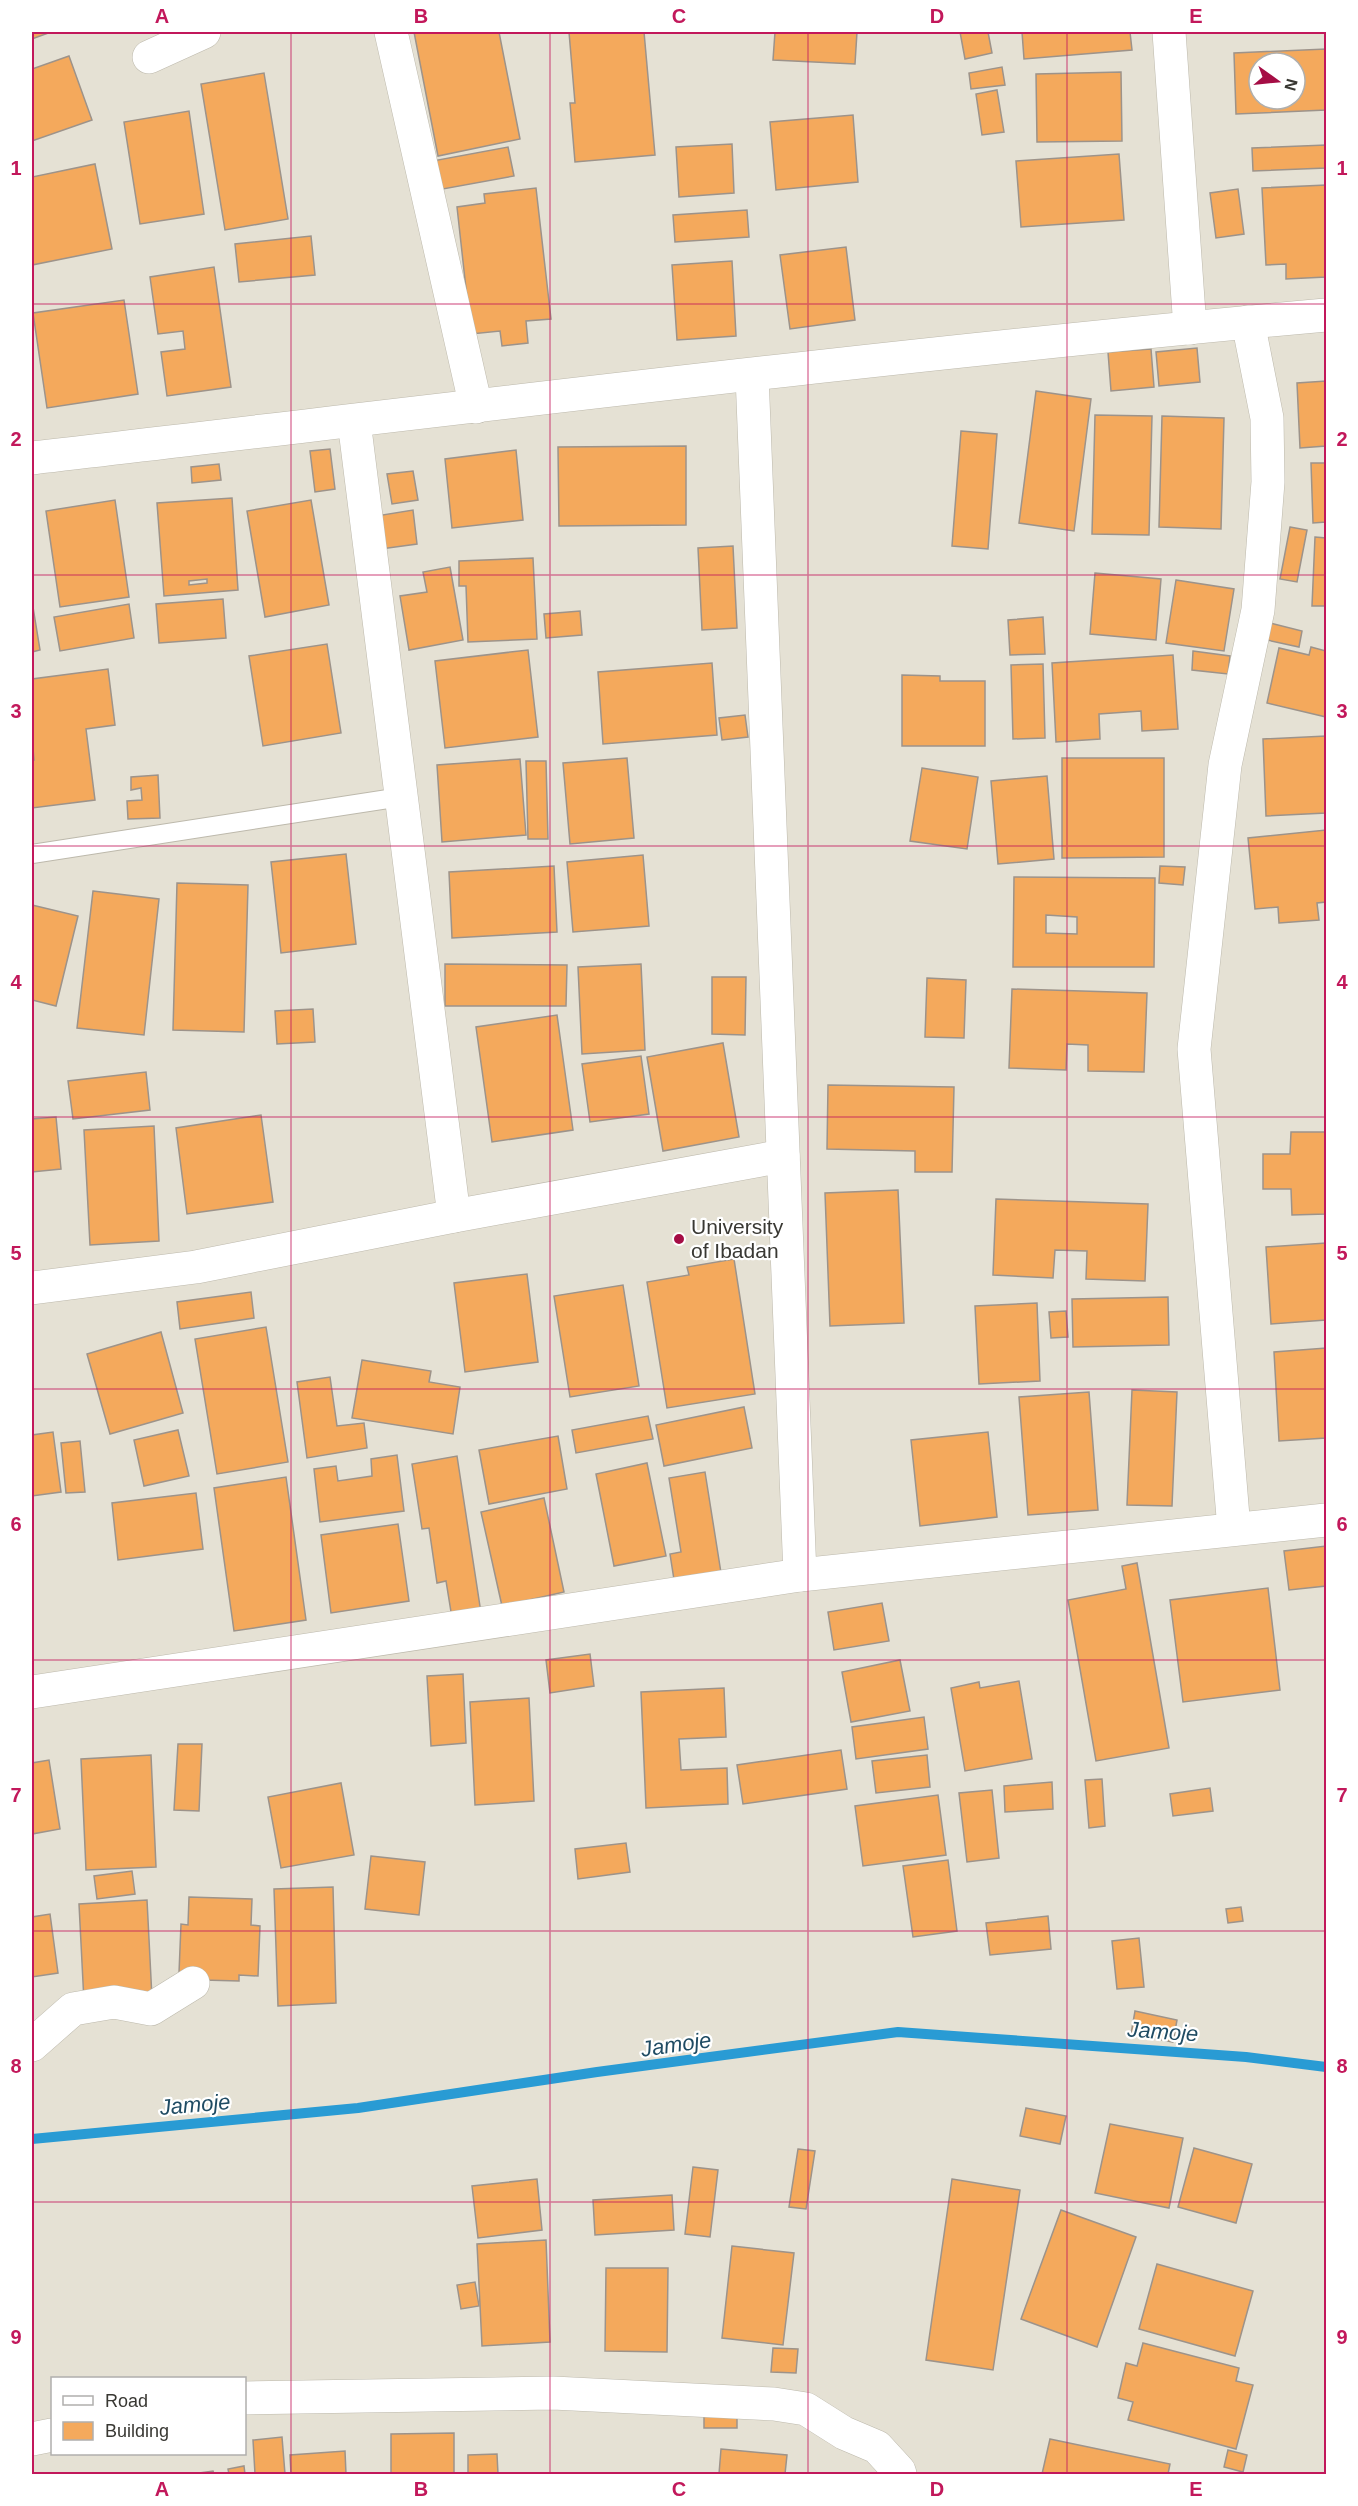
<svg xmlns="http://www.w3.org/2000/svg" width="1358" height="2506" font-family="Arial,sans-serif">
  <rect width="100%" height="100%" fill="#e5e1d4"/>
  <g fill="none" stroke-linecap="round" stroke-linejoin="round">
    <polyline stroke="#299bd4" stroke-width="10" points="32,2139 358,2108 597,2072 898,2032 1246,2057 1326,2067"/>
  </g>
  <g fill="#f4a95c" stroke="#9d938a" stroke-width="1.5" fill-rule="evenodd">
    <polygon points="32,32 51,32 32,39"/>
    <polygon points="414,32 499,32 520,139 438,156"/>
    <polygon points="569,32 644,32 655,155 575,162 570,103 575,103"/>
    <polygon points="775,32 857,32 855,64 773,60"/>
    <polygon points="960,32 988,32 992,53 965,59"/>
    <polygon points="1022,32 1130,32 1132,50 1024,59"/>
    <path d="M 1326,49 L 1326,110 L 1236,114 L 1234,53 ZM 1259,63 L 1295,63 L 1295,99 L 1259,99 Z"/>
    <polygon points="69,56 92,120 32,141 32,69"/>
    <polygon points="1002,67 1005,85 971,89 969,73"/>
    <polygon points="1121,72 1122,141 1037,142 1036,74"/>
    <polygon points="264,73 288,219 225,230 201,84"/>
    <polygon points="997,90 1004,132 982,135 976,94"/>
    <polygon points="189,111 204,214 140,224 124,122"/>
    <polygon points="853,115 858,182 776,190 770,122"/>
    <polygon points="732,144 734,193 679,197 676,147"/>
    <polygon points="1326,145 1326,168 1253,171 1252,148"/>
    <polygon points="508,147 514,176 432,191 427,162"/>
    <polygon points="1119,154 1124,220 1021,227 1016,161"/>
    <polygon points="95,164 112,249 32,265 32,177"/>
    <polygon points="1326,185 1326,277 1286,279 1286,264 1266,265 1262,188"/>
    <polygon points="536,188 551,319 526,321 528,343 502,346 500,331 471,334 457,207 485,203 484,194"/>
    <polygon points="1238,189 1244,234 1216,238 1210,193"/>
    <polygon points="747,210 749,237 675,242 673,215"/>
    <polygon points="311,236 315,275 239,282 235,244"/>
    <polygon points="846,247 855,320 790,329 780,255"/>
    <polygon points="732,261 736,336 677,340 672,265"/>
    <polygon points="214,267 231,387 167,396 161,352 185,349 183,331 158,334 150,277"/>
    <polygon points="124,300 138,394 47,408 33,313"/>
    <polygon points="1197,348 1200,382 1159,386 1156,352"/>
    <polygon points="1151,349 1154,387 1111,391 1108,352"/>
    <polygon points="1326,381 1326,446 1300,448 1297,383"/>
    <polygon points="1036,391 1091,399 1074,531 1019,523"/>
    <polygon points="1095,415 1152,416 1149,535 1092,534"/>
    <polygon points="1162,416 1224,418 1221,529 1159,527"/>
    <polygon points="961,431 997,434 988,549 952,546"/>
    <polygon points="686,446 686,525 559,526 558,447"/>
    <polygon points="330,449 335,489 315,492 310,451"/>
    <polygon points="516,450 523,520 452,528 445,459"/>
    <polygon points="1311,463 1326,463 1326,522 1313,523"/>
    <polygon points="219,464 221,480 192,483 191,467"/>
    <polygon points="413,471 418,500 392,504 387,474"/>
    <path d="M 232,498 L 238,590 L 164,596 L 157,503 ZM 207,579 L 207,583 L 189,585 L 189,581 Z"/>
    <polygon points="115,500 129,597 60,607 46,511"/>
    <polygon points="311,500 329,605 265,617 247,511"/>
    <polygon points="413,510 417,544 381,549 376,516"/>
    <polygon points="1290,527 1307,530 1297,582 1280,579"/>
    <polygon points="1315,537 1326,538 1326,606 1312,606"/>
    <polygon points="733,546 737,628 702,630 698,548"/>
    <polygon points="533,558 537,639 468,642 466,586 459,586 459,561"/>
    <polygon points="450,567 463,640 409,650 400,596 427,592 423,572"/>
    <polygon points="1095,573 1161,579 1156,640 1090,634"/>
    <polygon points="1176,580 1234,589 1224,651 1166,643"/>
    <polygon points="223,599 226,638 159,643 156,604"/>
    <polygon points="32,601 40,650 32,652"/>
    <polygon points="129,604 134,638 60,651 54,617"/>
    <polygon points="580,611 582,635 546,638 544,614"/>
    <polygon points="1043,617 1045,654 1010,655 1008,620"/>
    <polygon points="1270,623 1302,631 1299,647 1267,640"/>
    <polygon points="327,644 341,733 263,746 249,656"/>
    <polygon points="1311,647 1326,651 1326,717 1267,703 1279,648 1309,655"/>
    <polygon points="528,650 538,737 445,748 435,661"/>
    <polygon points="1193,651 1230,656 1228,674 1192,670"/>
    <polygon points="1173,655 1178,729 1142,731 1141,711 1099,714 1100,739 1056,742 1052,663"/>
    <polygon points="712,663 717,735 603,744 598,672"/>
    <polygon points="1043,664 1045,738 1013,739 1011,665"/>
    <polygon points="108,669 115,725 86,729 95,800 32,808 32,760 34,760 32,737 32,679"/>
    <polygon points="902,675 940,676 940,681 985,681 985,746 902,746"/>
    <polygon points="745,715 748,737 722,740 719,718"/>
    <polygon points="1326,736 1326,813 1266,816 1263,739"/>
    <polygon points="627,758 634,838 570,844 563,763"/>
    <polygon points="1062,758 1164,758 1164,857 1062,858"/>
    <polygon points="520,759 526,835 442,842 437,765"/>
    <polygon points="526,761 546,761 548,839 528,839"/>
    <polygon points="922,768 978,777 967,849 910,841"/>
    <polygon points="158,775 160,818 128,819 127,801 142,800 141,788 131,790 131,777"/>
    <polygon points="1047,776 1054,859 998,864 991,781"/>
    <polygon points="1326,830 1326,902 1317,903 1319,920 1279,923 1278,907 1255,909 1248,838"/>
    <polygon points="346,854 356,944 281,953 271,862"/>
    <polygon points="643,855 649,926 573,932 567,862"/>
    <polygon points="554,866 557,932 452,938 449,872"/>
    <polygon points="1160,866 1185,867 1183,885 1159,883"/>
    <path d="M 1014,877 L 1155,878 L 1154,967 L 1013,967 ZM 1046,915 L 1077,917 L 1077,934 L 1046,933 Z"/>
    <polygon points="177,883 248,885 244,1032 173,1030"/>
    <polygon points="93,891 159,899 144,1035 77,1028"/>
    <polygon points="32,905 78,916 56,1006 32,1000"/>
    <polygon points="445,964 567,965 566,1006 445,1006"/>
    <polygon points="641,964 645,1050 582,1054 578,967"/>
    <polygon points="712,977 746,977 745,1035 712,1034"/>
    <polygon points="927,978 966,980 964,1038 925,1037"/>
    <polygon points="1012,989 1147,993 1144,1072 1088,1071 1088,1045 1067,1044 1066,1070 1009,1068"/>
    <polygon points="313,1009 315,1042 277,1044 275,1011"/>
    <polygon points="557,1015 573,1130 492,1142 476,1027"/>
    <polygon points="723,1043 739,1137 663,1151 647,1057"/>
    <polygon points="641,1056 649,1114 590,1122 582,1064"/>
    <polygon points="146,1072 150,1110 73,1119 68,1081"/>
    <polygon points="828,1085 954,1087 952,1172 915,1172 915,1151 827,1149"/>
    <polygon points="261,1115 273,1202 187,1214 176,1128"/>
    <polygon points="56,1117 61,1169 32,1172 32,1119"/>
    <polygon points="154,1126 159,1241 90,1245 84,1130"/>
    <polygon points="1291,1132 1326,1132 1326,1214 1292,1215 1291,1189 1263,1189 1263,1154 1290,1154"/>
    <polygon points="898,1190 904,1323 830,1326 825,1193"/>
    <polygon points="996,1199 1148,1204 1145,1281 1086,1279 1087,1251 1055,1250 1053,1278 993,1275"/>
    <polygon points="1326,1243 1326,1320 1271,1324 1266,1247"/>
    <polygon points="734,1259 755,1394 667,1408 647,1282 689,1275 687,1267"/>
    <polygon points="527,1274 538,1362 465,1372 454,1283"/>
    <polygon points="623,1285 639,1386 570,1397 554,1296"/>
    <polygon points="251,1292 254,1318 180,1329 177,1302"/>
    <polygon points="1168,1297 1169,1345 1073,1347 1072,1299"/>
    <polygon points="1037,1303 1040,1381 979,1384 975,1306"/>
    <polygon points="1066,1311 1068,1337 1051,1338 1049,1312"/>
    <polygon points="266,1327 288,1462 217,1474 195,1339"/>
    <polygon points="161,1332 183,1413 110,1434 87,1354"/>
    <polygon points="1326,1348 1326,1438 1279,1441 1274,1352"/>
    <polygon points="362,1360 431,1371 429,1382 460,1387 453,1434 352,1418"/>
    <polygon points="330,1377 337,1426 364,1423 367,1448 307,1458 297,1382"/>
    <polygon points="1132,1390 1177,1392 1172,1506 1127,1505"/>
    <polygon points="1089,1392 1098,1510 1028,1515 1019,1397"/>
    <polygon points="744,1407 752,1448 664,1466 656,1425"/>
    <polygon points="648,1416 653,1439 576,1453 572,1430"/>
    <polygon points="178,1430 189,1476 144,1486 134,1440"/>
    <polygon points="53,1432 61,1492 32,1496 32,1435"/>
    <polygon points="988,1432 997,1517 920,1526 911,1440"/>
    <polygon points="558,1436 567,1489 489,1504 479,1450"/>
    <polygon points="80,1441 85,1492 66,1493 61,1443"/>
    <polygon points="397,1455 404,1511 320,1522 314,1469 336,1466 338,1481 372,1476 371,1459"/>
    <polygon points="457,1456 481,1613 452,1618 446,1581 437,1583 429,1528 422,1529 412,1464"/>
    <polygon points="647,1463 666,1556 614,1566 596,1474"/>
    <polygon points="705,1472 722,1579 675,1586 670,1554 681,1552 669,1478"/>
    <polygon points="286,1477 306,1620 234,1631 214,1488"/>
    <polygon points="196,1493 203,1549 118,1560 112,1503"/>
    <polygon points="544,1498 564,1592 502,1606 481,1512"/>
    <polygon points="398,1524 409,1601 331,1613 321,1535"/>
    <polygon points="1326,1546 1326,1586 1289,1590 1284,1551"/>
    <polygon points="1137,1563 1169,1748 1096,1761 1068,1600 1126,1589 1122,1566"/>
    <polygon points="1268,1588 1280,1690 1183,1702 1170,1600"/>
    <polygon points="882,1603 889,1641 834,1650 828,1612"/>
    <polygon points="590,1654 594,1686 550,1693 546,1660"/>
    <polygon points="900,1660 910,1711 851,1722 842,1672"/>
    <polygon points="463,1674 466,1743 431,1746 427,1676"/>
    <polygon points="1019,1681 1032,1759 965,1771 951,1688 979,1682 980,1688"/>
    <polygon points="724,1688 726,1737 679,1739 681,1770 727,1768 728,1804 646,1808 641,1692"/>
    <polygon points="529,1698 534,1801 475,1805 470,1702"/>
    <polygon points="924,1717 928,1749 856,1759 852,1727"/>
    <polygon points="178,1744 202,1744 199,1811 174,1810"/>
    <polygon points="841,1750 847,1789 743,1804 737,1765"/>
    <polygon points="151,1755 156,1867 86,1870 81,1759"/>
    <polygon points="927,1755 930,1787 876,1793 872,1761"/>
    <polygon points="49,1760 60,1829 32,1834 32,1763"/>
    <polygon points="1102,1779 1105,1826 1089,1828 1085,1780"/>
    <polygon points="1052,1782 1053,1809 1005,1812 1004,1786"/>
    <polygon points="341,1783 354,1855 281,1868 268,1797"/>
    <polygon points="1210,1788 1213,1811 1173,1816 1170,1794"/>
    <polygon points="992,1790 999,1858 967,1862 959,1793"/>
    <polygon points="938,1795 946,1855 863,1866 855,1806"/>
    <polygon points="626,1843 630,1872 578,1879 575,1849"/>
    <polygon points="371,1856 425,1862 419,1915 365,1909"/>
    <polygon points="948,1860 957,1931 913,1937 903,1866"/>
    <polygon points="132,1871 135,1894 97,1899 94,1876"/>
    <polygon points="333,1887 336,2003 278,2006 274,1889"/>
    <polygon points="189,1897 252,1899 251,1925 260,1926 258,1976 239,1975 239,1981 203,1980 179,1973 181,1924 188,1925"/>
    <polygon points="147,1900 152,1998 84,2002 79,1904"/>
    <polygon points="1241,1907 1243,1921 1228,1923 1226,1909"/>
    <polygon points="50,1914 58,1973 32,1977 32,1917"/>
    <polygon points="1048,1916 1051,1949 990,1955 986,1923"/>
    <polygon points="1139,1938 1144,1987 1117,1989 1112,1941"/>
    <polygon points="1135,2011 1177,2020 1173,2042 1131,2034"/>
    <polygon points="1026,2108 1066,2116 1060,2144 1020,2136"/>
    <polygon points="1110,2124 1183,2138 1169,2208 1095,2193"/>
    <polygon points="1194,2148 1252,2164 1236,2223 1178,2207"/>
    <polygon points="798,2149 815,2151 806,2209 789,2207"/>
    <polygon points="693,2167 718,2170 710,2237 685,2234"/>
    <polygon points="537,2179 542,2230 478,2238 472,2186"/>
    <polygon points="952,2179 1020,2190 993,2370 926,2360"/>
    <polygon points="672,2195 674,2230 595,2235 593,2200"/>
    <polygon points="1061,2210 1136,2237 1097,2347 1021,2319"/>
    <polygon points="546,2240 550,2342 482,2346 477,2244"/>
    <polygon points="732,2246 794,2253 783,2345 722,2338"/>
    <polygon points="1157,2264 1253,2291 1235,2356 1139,2329"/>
    <polygon points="606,2268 668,2268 667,2352 605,2351"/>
    <polygon points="475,2282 479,2306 461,2309 457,2285"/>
    <polygon points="1143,2343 1239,2368 1236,2381 1253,2385 1236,2449 1128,2420 1133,2402 1118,2398 1126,2363 1137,2366"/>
    <polygon points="773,2348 798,2349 796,2373 771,2372"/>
    <rect x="704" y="2413" width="33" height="15"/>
    <polygon points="454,2433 454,2474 391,2474 391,2434"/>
    <polygon points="282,2437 285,2474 255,2474 253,2440"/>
    <polygon points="1050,2439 1170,2464 1168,2474 1042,2474"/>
    <polygon points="721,2449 787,2455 785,2474 719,2474"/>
    <polygon points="1228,2450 1247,2455 1243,2472 1224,2467"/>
    <polygon points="345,2451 346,2474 291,2474 290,2455"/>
    <polygon points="497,2454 498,2474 468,2474 468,2455"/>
    <polygon points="244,2466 245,2474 229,2474 228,2469"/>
    <polygon points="213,2471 214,2474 192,2474"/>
  </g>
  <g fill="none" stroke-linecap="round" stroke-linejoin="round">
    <defs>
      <polyline id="service" points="32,854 401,797"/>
      <g id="minor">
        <polyline points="391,32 476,407"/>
        <polyline points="1169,32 1190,328"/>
        <polyline points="149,57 204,32"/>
        <polyline points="354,421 454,1216"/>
        <path d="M 32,458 C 463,408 894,354 1326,315"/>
        <polyline points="32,1288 196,1267 454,1216 783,1156"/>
        <polyline points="1234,1529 1194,1049 1225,765 1258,610 1268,482 1267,418 1248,322"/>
        <polyline points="800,1575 1326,1520"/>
        <polyline points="32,1692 800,1575 752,375"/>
        <polyline points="32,2045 73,2009 114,2002 151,2009 193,1983"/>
        <polyline points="244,2398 553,2393 774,2404 806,2409 844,2433 877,2447 899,2471 900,2474"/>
        <polyline points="32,2439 52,2435"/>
      </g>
    </defs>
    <use href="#service" stroke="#bdb9ac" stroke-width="20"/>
    <use href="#minor" stroke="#bdb9ac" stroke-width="34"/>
    <use href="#service" stroke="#fff" stroke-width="18"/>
    <use href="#minor" stroke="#fff" stroke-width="33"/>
  </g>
  <path fill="none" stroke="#c2185b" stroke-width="1.5" stroke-opacity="0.55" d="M 291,32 L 291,2474M 550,32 L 550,2474M 808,32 L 808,2474M 1067,32 L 1067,2474M 32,304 L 1326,304M 32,575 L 1326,575M 32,846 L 1326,846M 32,1117 L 1326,1117M 32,1389 L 1326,1389M 32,1660 L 1326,1660M 32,1931 L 1326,1931M 32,2202 L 1326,2202"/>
  <circle fill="#a50d45" stroke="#fff" stroke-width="2" cx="679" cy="1239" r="6"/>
  <g text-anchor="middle" stroke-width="4.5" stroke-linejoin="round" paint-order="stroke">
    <g font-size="21" fill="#393833" stroke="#fff" text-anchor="start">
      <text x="691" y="1234">University<tspan x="691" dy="24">of Ibadan</tspan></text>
    </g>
    <g font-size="22" font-style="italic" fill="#1f4b63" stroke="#fff">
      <text transform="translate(1163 2031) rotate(4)" y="8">Jamoje</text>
      <text transform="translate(676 2044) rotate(-8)" y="8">Jamoje</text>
      <text transform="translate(195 2104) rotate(-5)" y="8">Jamoje</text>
    </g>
  </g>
  <rect width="1358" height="2506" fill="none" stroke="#ffffff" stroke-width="66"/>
  <rect x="51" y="2377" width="195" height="78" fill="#ffffff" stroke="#b0afad" stroke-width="1.5"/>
  <rect x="63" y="2396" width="30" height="9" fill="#ffffff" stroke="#b0afad" stroke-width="1.5"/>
  <text x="105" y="2407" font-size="18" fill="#393833">Road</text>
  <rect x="63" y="2422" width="30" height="18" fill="#f4a95c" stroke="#b0afad" stroke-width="1.5"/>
  <text x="105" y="2437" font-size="18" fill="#393833">Building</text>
  <g transform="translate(1277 81) rotate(105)"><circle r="28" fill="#ffffff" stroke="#b0afad" stroke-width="1.5"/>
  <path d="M0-4.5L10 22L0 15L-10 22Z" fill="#a50d45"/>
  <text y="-9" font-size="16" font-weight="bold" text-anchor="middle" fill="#393833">N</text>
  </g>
  <rect x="33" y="33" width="1292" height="2440" fill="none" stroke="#c2185b" stroke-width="2"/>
  <g font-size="20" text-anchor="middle" font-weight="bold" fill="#c2185b">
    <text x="162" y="23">A</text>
    <text x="421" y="23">B</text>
    <text x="679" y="23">C</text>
    <text x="937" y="23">D</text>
    <text x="1196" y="23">E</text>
    <text x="16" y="175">1</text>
    <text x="1342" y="175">1</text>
    <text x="16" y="446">2</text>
    <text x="1342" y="446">2</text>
    <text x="16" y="718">3</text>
    <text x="1342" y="718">3</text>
    <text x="16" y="989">4</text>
    <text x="1342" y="989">4</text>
    <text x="16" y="1260">5</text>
    <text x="1342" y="1260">5</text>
    <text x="16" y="1531">6</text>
    <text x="1342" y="1531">6</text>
    <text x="16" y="1802">7</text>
    <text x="1342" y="1802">7</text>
    <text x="16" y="2073">8</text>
    <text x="1342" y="2073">8</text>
    <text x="16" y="2344">9</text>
    <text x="1342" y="2344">9</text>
    <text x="162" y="2496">A</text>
    <text x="421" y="2496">B</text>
    <text x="679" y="2496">C</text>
    <text x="937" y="2496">D</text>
    <text x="1196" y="2496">E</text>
  </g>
</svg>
